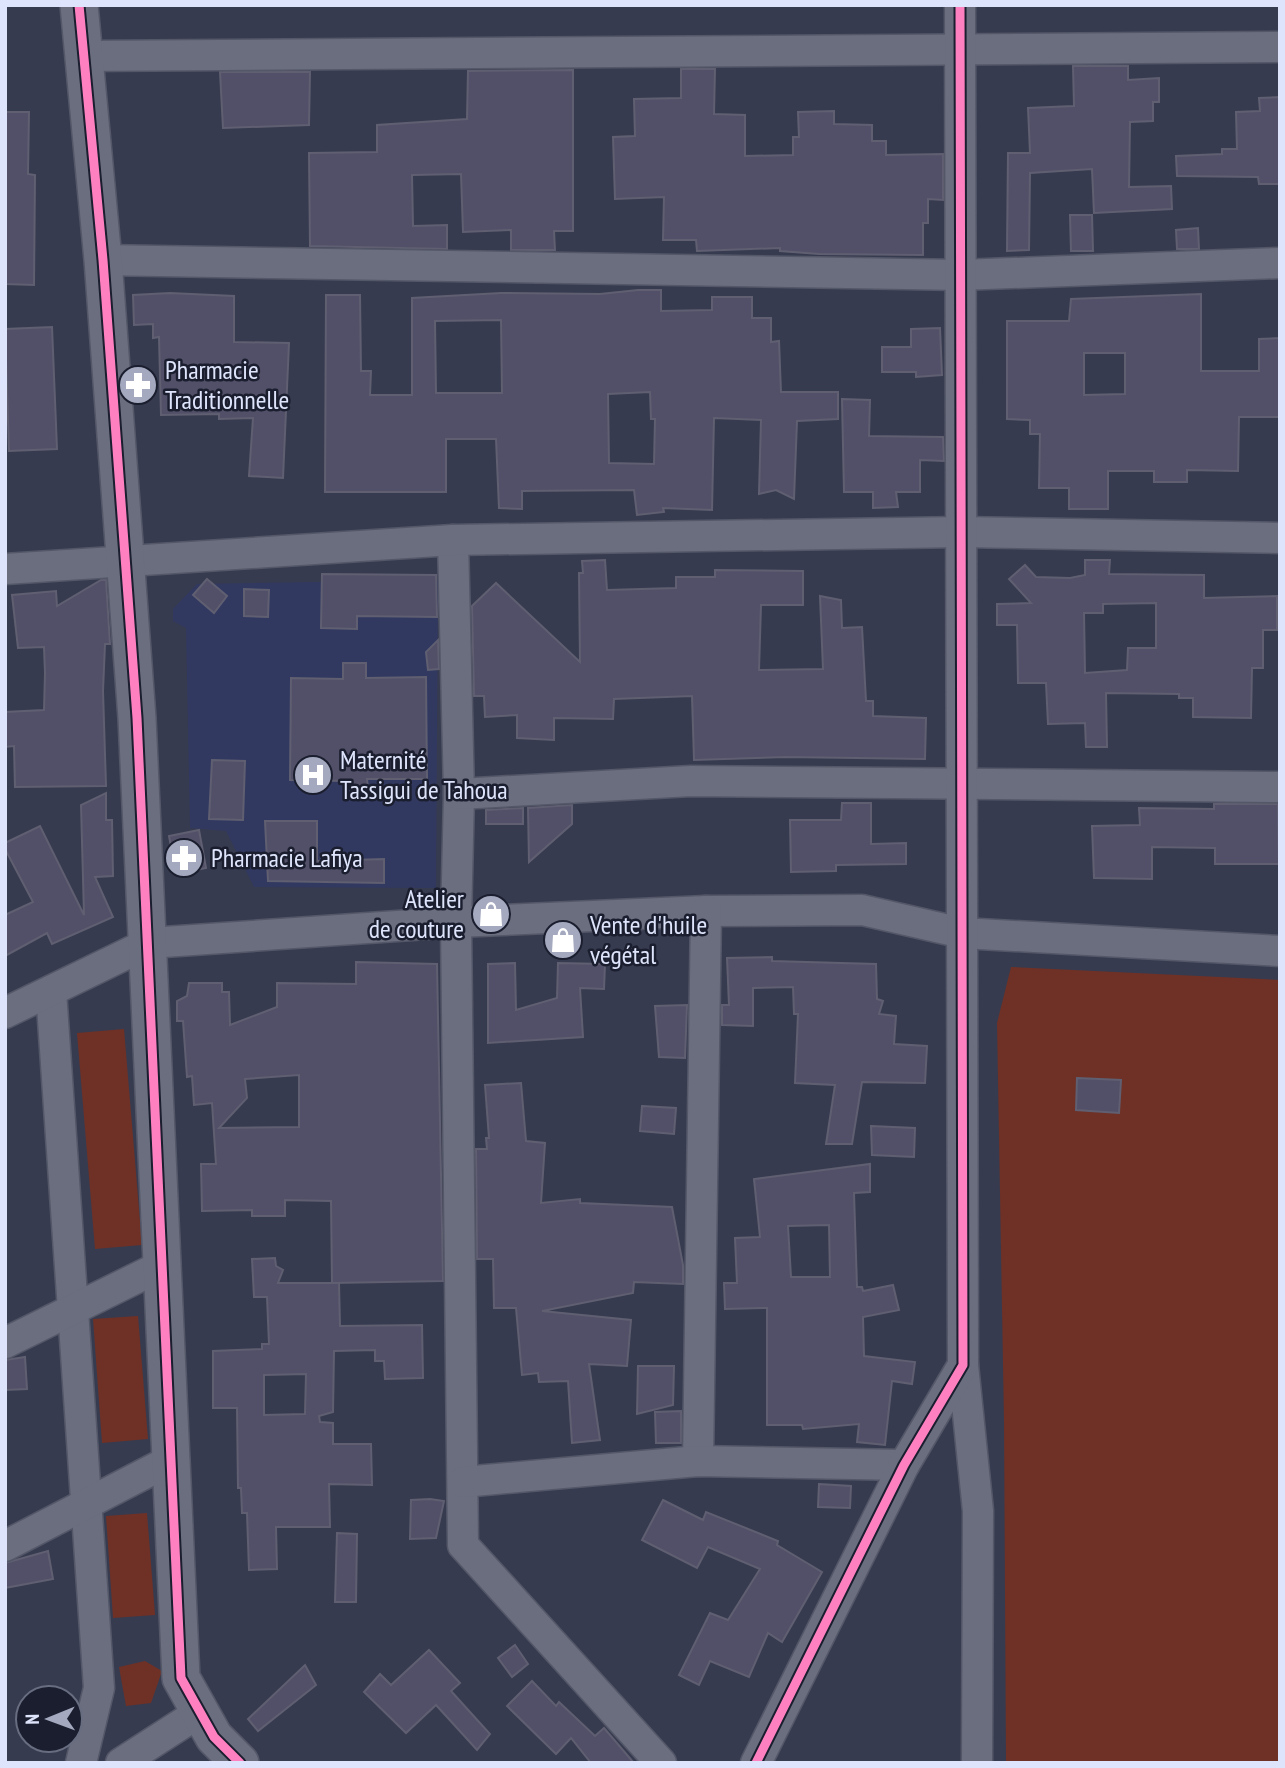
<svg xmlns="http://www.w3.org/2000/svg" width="1285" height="1768" font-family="'PT Sans Narrow',sans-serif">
  <rect width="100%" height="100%" fill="#373b4f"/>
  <polygon fill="#323961" points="438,580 436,888 254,887 226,831 190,828 186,628 173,621 173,609 197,584"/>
  <g fill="#6f3126">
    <polygon points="1011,967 1280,980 1280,1763 1006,1763 1004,1421 997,1023"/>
    <polygon points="124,1029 142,1245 95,1249 77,1033"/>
    <polygon points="138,1316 148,1439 102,1443 93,1319"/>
    <polygon points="147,1513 155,1615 113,1618 106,1516"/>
    <polygon points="145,1661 162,1671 151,1703 126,1706 119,1667"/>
  </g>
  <g fill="#525068" stroke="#5f5f71" stroke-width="2" fill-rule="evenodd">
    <polygon points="1073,66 1128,66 1128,80 1159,78 1159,102 1153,102 1153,121 1130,122 1129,187 1171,186 1172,209 1094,213 1092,169 1030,173 1029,250 1007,251 1008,153 1030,153 1028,108 1074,106"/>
    <polygon points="681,69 715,69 714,114 745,115 745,156 793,155 793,137 799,137 798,112 834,111 834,124 872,125 872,141 886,141 886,155 943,154 943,200 928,199 928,223 923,223 923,255 819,254 780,251 780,248 697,251 696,240 663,240 664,197 615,199 613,137 635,136 634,99 681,98"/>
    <polygon points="573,70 573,231 554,231 555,250 511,250 511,230 463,232 461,174 412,175 413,226 447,225 447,249 310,246 309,153 377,152 377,125 467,119 468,71"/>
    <polygon points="220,72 310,72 309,125 223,128"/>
    <polygon points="1280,97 1280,184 1259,184 1258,177 1177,176 1176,156 1222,154 1222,149 1237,149 1236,112 1260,111 1259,98"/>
    <polygon points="5,112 29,112 28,174 35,175 34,285 5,284"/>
    <polygon points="1070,215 1092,215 1093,251 1071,251"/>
    <polygon points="1198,228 1199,249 1177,249 1176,230"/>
    <path d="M 638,290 L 661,290 L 661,311 L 712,310 L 712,297 L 752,297 L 752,318 L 771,318 L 771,342 L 779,341 L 781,392 L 838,392 L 838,419 L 797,421 L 794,499 L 776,490 L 759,494 L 761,420 L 714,418 L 712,510 L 663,508 L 664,512 L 637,515 L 634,490 L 522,491 L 522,509 L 499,508 L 496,439 L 446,439 L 446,492 L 325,492 L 326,295 L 360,295 L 361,371 L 371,371 L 370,395 L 412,395 L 412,298 L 501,293 L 600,294 ZM 501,320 L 502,393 L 436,393 L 435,321 ZM 650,392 L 651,419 L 655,419 L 654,464 L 609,463 L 608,394 Z"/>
    <polygon points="170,293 234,296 234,342 289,343 283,478 249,476 253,418 219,419 219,414 161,415 159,337 153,338 153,324 134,325 133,295"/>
    <path d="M 1201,294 L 1201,371 L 1259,371 L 1259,339 L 1280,338 L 1280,417 L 1239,417 L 1238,471 L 1187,470 L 1187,482 L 1154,482 L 1154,471 L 1108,471 L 1108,509 L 1069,509 L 1069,488 L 1039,488 L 1040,434 L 1030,434 L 1030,420 L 1007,419 L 1007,321 L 1069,321 L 1071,299 ZM 1084,353 L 1125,353 L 1125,394 L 1084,395 Z"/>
    <polygon points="52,327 57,449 9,451 5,329"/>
    <polygon points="940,328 942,375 916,377 916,372 882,372 882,347 911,347 911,329"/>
    <polygon points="842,399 870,400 869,436 943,437 944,461 920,460 920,492 896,492 898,507 873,508 873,492 844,492"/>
    <polygon points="605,560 607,590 676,588 676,577 715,577 715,570 803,571 803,605 761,605 759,670 823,669 820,596 841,600 842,628 862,627 866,701 873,701 873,716 926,718 925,759 786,757 694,760 692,696 614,699 613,719 554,718 554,740 517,738 517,715 485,717 484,696 474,696 472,606 496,583 580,662 579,573 583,573 582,561"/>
    <path d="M 1085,560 L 1110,560 L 1109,574 L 1204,575 L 1204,598 L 1277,596 L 1277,630 L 1263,630 L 1263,668 L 1252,668 L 1251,718 L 1193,717 L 1193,698 L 1179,698 L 1179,694 L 1106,693 L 1107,747 L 1086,747 L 1085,723 L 1048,724 L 1046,683 L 1018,683 L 1017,625 L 997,625 L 997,604 L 1031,603 L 1009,579 L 1025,565 L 1036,577 L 1070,578 L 1085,575 ZM 1156,603 L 1156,648 L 1128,648 L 1127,670 L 1085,673 L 1084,613 L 1103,613 L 1103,604 Z"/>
    <polygon points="322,574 436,575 437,617 357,616 357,629 321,628"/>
    <polygon points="207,579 227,596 214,613 193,595"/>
    <polygon points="101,580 106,580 110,644 105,644 103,691 106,786 15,787 14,746 5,747 5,712 44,710 45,673 44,647 18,648 12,595 56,591 57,606"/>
    <polygon points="244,589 269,590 268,617 244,616"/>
    <polygon points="438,640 439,669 428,670 426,652"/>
    <polygon points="343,663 366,663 366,678 426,677 427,779 367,779 368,788 344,788 344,781 290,780 291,678 343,679"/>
    <polygon points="212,760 245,761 243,820 209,819"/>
    <polygon points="106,793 106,820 112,820 113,876 95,877 113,917 52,944 47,933 5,956 5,915 33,902 5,849 5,843 40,826 84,915 81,805"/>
    <polygon points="842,803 871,803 871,844 906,843 906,864 836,865 836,871 791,872 790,820 841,820"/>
    <polygon points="1214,804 1278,804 1279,864 1215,864 1215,848 1152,847 1152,879 1094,878 1092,826 1140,825 1139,808 1214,809"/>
    <polygon points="572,805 572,824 529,862 528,808"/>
    <polygon points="523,808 523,824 486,824 486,810"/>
    <polygon points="265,821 317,821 317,861 384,859 384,883 268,881"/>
    <polygon points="199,830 206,868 176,874 169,836"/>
    <polygon points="772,957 772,961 876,964 877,999 883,1001 879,1014 896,1016 894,1044 927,1046 925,1083 862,1082 852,1144 826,1144 835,1085 795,1083 798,1014 794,1014 793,987 753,988 753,1026 722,1025 722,1005 729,1005 727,958"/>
    <path d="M 356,962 L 437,964 L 443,1281 L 332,1283 L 331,1201 L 285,1200 L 285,1216 L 252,1216 L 252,1210 L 202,1211 L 201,1164 L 216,1164 L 212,1103 L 194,1105 L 192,1076 L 187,1077 L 183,1021 L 177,1021 L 177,1001 L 187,996 L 189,983 L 222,983 L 222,992 L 229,992 L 230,1025 L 277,1007 L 277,983 L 356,984 ZM 299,1075 L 299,1127 L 219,1128 L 247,1098 L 245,1079 Z"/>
    <polygon points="515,963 516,1010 557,998 558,963 605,964 604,989 580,988 583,1037 488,1043 488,964"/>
    <polygon points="687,1005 685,1058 659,1057 655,1006"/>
    <polygon points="1077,1078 1121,1080 1119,1113 1076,1110"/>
    <polygon points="521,1083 526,1141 545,1143 541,1203 580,1199 580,1203 672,1207 683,1265 683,1284 634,1282 633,1293 542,1311 631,1320 627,1366 589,1364 600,1440 572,1443 568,1381 539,1382 538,1373 522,1375 516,1308 494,1308 493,1259 477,1259 476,1149 487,1149 486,1138 489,1138 485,1085"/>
    <polygon points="642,1106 676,1108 674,1134 640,1131"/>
    <polygon points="871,1126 915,1128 914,1157 872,1155"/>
    <path d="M 870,1164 L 870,1192 L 854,1193 L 857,1287 L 862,1287 L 863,1291 L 893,1285 L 899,1310 L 863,1317 L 864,1356 L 915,1362 L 912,1384 L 892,1381 L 885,1445 L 857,1442 L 859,1424 L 803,1429 L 802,1425 L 767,1425 L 767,1308 L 725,1309 L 724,1283 L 737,1283 L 735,1238 L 760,1237 L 754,1179 ZM 829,1225 L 830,1277 L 791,1277 L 788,1226 Z"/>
    <path d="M 275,1258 L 276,1266 L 283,1270 L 278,1283 L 339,1283 L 340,1326 L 422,1325 L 423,1378 L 385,1379 L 384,1361 L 375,1361 L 375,1350 L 334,1351 L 333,1412 L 319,1416 L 320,1422 L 333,1423 L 333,1444 L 371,1444 L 372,1485 L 329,1484 L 330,1527 L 276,1527 L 277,1569 L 249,1570 L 247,1513 L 242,1513 L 241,1488 L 238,1488 L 237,1408 L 213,1408 L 213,1351 L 262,1349 L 262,1344 L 269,1344 L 267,1297 L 254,1297 L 252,1259 ZM 306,1374 L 305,1414 L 264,1415 L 264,1375 Z"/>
    <polygon points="25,1357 27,1389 5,1390 5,1360"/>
    <polygon points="638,1366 674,1366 673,1405 637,1414"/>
    <polygon points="681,1411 681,1443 656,1443 655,1412"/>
    <polygon points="819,1484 851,1486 850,1508 818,1507"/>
    <polygon points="430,1499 444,1501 436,1538 410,1539 411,1500"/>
    <polygon points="663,1500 703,1520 706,1512 778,1541 777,1545 822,1572 782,1642 768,1633 749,1677 710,1661 699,1685 679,1675 710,1613 728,1620 760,1569 708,1547 697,1568 642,1540"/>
    <polygon points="337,1533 357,1534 356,1602 335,1602"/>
    <polygon points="48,1551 53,1579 5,1588 5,1563"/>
    <polygon points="515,1645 528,1664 512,1677 498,1658"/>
    <polygon points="429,1650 460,1683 451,1691 490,1734 477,1750 436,1705 406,1733 364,1692 380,1674 391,1685"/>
    <polygon points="305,1665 316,1685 258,1731 248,1719"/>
    <polygon points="532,1681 556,1706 559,1702 595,1736 604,1728 634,1763 591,1763 571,1738 556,1754 507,1706"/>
  </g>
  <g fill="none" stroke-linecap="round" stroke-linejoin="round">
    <defs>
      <g id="minor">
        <polyline points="84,56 1280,47"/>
        <polyline points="103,260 961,275 1280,263"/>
        <polyline points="453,540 459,794 456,922 463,1545 661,1763"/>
        <polyline points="5,569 453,540 961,532 1280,538"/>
        <polyline points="459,794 691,781 1280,787"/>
        <polyline points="51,991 99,1688 81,1763"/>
        <polyline points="5,1013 149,943 456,922 706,911 862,910 962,933 1280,951"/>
        <polyline points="5,1343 163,1265"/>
        <polyline points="963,1365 978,1511 977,1763"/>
        <polyline points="698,1461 706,911"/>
        <polyline points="463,1482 698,1461 904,1465"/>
        <polyline points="5,1546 171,1460"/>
        <polyline points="121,1763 200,1712"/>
        <polyline points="756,1763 904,1465 963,1365 960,5"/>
      </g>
      <polyline id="tertiary" points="79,5 103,260 137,718 181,1678 214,1737 240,1763"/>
    </defs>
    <use href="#minor" stroke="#535768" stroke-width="33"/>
    <use href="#tertiary" stroke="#535768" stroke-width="40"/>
    <use href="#minor" stroke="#6a6e7e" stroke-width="30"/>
    <use href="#tertiary" stroke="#6a6e7e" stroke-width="37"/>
    <defs>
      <g id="cycleway">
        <polyline points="79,5 103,260 137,718 181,1678 214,1737 240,1763"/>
        <polyline points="756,1763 904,1465 963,1365 960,5"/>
      </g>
    </defs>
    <use href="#cycleway" stroke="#1a1e2e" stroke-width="13"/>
    <use href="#cycleway" stroke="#ff80c0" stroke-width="9"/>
  </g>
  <defs>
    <symbol id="pharmacy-disc" viewBox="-11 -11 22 22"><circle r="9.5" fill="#a4a9bf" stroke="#1a1e2e"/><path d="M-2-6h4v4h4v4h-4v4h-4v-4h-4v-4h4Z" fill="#fff"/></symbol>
    <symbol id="hospital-disc" viewBox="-11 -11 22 22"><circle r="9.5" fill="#a4a9bf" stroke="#1a1e2e"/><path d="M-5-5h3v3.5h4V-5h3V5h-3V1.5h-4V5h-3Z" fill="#fff"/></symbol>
    <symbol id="shop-disc" viewBox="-11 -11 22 22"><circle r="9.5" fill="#a4a9bf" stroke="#1a1e2e"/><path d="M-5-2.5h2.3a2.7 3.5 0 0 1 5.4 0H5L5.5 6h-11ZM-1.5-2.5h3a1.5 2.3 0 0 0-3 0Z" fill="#fff"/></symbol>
  </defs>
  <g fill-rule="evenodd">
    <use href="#pharmacy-disc" x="116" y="363" width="44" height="44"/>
    <use href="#hospital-disc" x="291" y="753" width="44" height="44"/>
    <use href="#pharmacy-disc" x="162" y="836" width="44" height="44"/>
    <use href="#shop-disc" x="469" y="892" width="44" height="44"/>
    <use href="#shop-disc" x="541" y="918" width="44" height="44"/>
  </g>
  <g text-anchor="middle" stroke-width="5" stroke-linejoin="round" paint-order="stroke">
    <g font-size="26" fill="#dee4fb" stroke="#1a1e2e" text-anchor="start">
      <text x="165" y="379">Pharmacie<tspan x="165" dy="30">Traditionnelle</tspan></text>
      <text x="340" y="769">Maternité<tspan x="340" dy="30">Tassigui de Tahoua</tspan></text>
      <text x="211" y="867">Pharmacie Lafiya</text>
      <text x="464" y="908" text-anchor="end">Atelier<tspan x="464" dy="30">de couture</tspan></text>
      <text x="590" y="934">Vente d'huile<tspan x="590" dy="30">végétal</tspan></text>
    </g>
  </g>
  <rect width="1285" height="1768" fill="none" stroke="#dee4fb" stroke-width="14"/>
  <g transform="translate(49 1719) rotate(269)"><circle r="33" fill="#1a1e2e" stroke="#686d80" stroke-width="2"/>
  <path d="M0-5L12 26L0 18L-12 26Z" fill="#a4a9bf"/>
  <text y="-10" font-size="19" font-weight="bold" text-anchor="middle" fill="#dee4fb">N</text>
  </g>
</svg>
